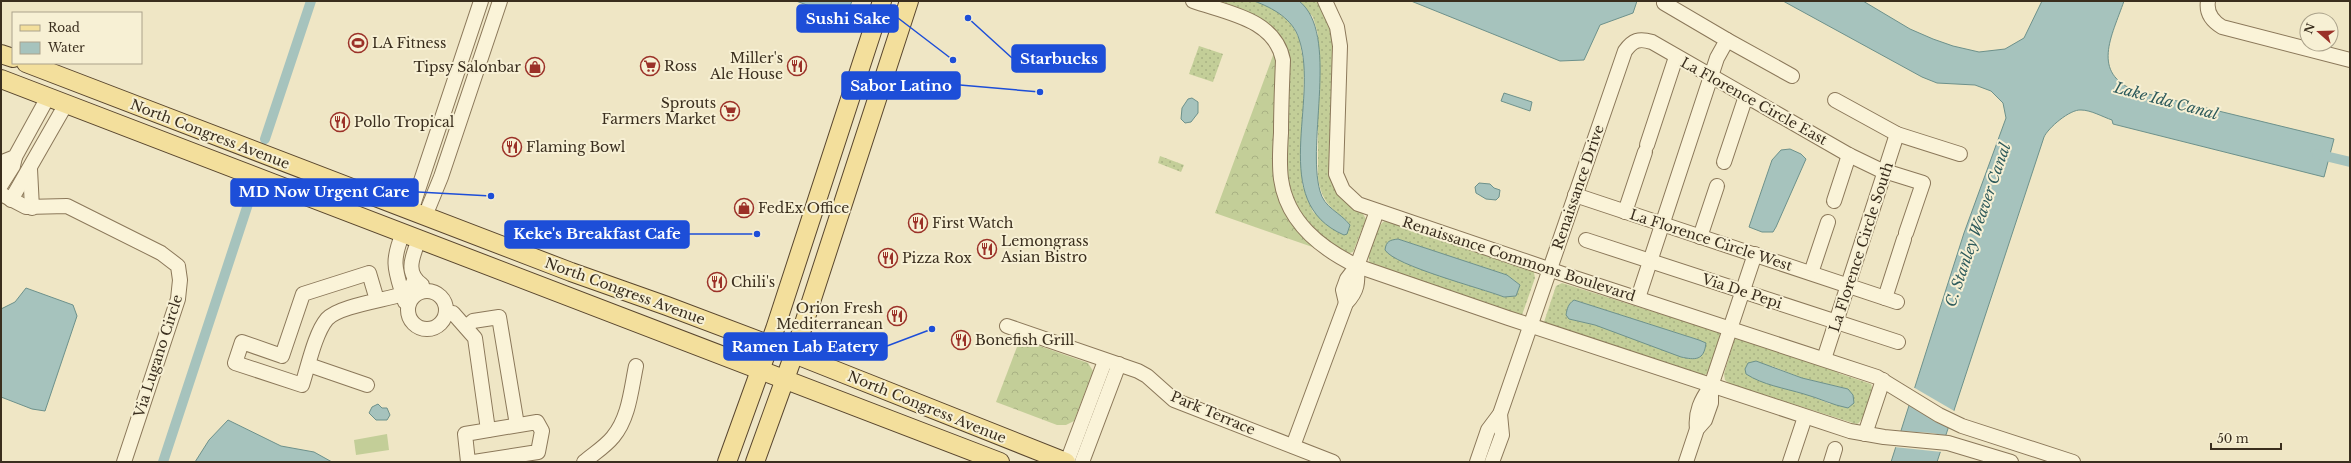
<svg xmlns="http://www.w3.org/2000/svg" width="2351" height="463" font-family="'Libre Baskerville',serif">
  <defs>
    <pattern id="grass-dots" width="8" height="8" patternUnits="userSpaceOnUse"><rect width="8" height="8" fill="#c3ce98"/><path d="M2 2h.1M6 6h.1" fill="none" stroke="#a8b183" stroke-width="1.8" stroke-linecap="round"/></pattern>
    <pattern id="forest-crowns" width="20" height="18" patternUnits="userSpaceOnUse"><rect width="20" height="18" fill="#c3ce98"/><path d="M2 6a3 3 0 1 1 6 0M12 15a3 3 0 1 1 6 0" fill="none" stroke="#a8b183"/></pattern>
  </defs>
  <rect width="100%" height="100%" fill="#efe6c5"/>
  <g fill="url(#grass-dots)" fill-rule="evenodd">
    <path d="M 1211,1 L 1254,1 L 1263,4 L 1279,12 L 1292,25 L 1299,39 L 1304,65 L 1302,184 L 1313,212 L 1339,233 L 1348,222 C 1330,208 1321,200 1318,177 L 1318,34 L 1313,17 L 1299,1 L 1318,1 L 1328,19 L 1333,41 L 1329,158 L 1366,219 L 1353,252 L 1346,254 L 1327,243 L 1300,217 L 1286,180 L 1285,45 C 1269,17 1239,11 1211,1 Z"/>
    <polygon points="1199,46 1223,54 1213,82 1189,74"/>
    <polygon points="1160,156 1184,165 1181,172 1158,163"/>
    <path d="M 1385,221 L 1536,272 L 1534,273 L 1535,278 L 1522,315 L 1370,263 C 1365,255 1377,224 1385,221 ZM 1398,239 L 1507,275 L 1520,285 L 1516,296 L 1504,297 L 1407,264 Z"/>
    <path d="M 1562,283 L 1721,333 L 1708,373 L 1703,376 L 1545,324 L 1544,322 L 1556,286 ZM 1574,300 L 1699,340 L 1595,325 L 1569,319 Z"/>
    <path d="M 1735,337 L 1834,369 L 1838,373 L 1871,384 C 1875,391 1864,421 1857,424 L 1853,423 L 1730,384 L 1725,380 L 1724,374 ZM 1772,366 L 1802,378 L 1849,389 L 1830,404 L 1806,394 L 1770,384 Z"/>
  </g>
  <g fill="url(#forest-crowns)">
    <polygon points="1275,50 1276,173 1321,250 1215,213"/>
    <polygon points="1020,339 1088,363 1093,371 1074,421 1066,425 1057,425 996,402"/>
  </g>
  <polygon fill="#c3ce98" points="387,434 389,450 356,455 354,440"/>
  <g fill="#a6c3bd" stroke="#6d918b">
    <polygon points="796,1 852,1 846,16 840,17"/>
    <path d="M 1254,1 L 1299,1 C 1340,33 1306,142 1320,191 C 1324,208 1340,212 1350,225 L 1347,234 L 1344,235 C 1267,202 1320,101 1299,39 C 1293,19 1273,8 1254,1 Z"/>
    <polygon points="1411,1 1637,1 1633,13 1600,25 1584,60 1560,61"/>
    <path d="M 1783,1 L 1863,1 L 1910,29 L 1933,39 L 1953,46 L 1979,52 L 2005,49 L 2024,38 L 2042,1 L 2124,1 C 2112,36 2090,73 2136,91 L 2334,139 L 2324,177 L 2113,124 L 2112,120 C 2103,117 2091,110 2081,110 C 2070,109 2048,128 2044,137 L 1937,462 L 1891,462 L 1964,233 L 2006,118 L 2003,103 L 1991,91 L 1975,85 L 1937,83 L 1922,77 Z"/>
    <polygon points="1504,93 1532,102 1530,111 1501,101"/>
    <polygon points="1192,98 1198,102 1198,113 1191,122 1185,123 1181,119 1182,108 1188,99"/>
    <polygon points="1790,149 1801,154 1806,159 1776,227 1773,232 1762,232 1749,227 1772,160 1781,150"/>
    <polygon points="1479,183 1490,184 1494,188 1500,190 1499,197 1496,200 1486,199 1476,193 1475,187"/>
    <path d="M 1398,239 L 1507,275 L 1520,285 L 1516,296 L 1504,297 C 1481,288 1395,266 1385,250 C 1386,241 1390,240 1398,239 Z"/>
    <polygon points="26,288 73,305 77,316 45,411 32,409 1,397 1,309 15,302"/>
    <path d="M 1574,300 L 1699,340 L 1706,343 C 1704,361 1695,360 1681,357 L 1595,325 L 1569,319 L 1566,315 C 1567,309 1568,304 1574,300 Z"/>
    <path d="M 1756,361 L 1802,378 L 1848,389 L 1853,395 L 1854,403 L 1848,408 C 1832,405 1819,398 1804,394 C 1784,388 1763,385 1746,374 L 1745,369 L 1748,363 Z"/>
    <polygon points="378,404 382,408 387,408 390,415 387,420 376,420 369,413 372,407"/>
    <polygon points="228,420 281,446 314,452 332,462 195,462 209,440"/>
  </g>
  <g fill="#efe6c5">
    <polygon points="1913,387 1956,412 1950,428 1936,422 1908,403"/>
    <polygon points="1899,431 1932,433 1948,436 1942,452 1894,447"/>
  </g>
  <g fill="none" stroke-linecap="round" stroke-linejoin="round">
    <g stroke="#a6c3bd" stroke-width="10">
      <polyline points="265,139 311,1"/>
      <polyline points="2317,154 2350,162"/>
      <polyline points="163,462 253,189"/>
    </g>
    <defs>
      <g id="minor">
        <path d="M 1193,1 C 1227,13 1275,19 1283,60 C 1282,84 1281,109 1281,133 C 1280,148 1279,164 1281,179 C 1287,222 1320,248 1357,266 L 1508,318 L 1850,431 L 1884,437 L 1948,443 L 2011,462"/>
        <polyline points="1325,1 1337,27 1340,46 1336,174 1343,190 1358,204 1566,275 1877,377 1939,415 1962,426 2073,462"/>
        <path d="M 2208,1 C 2206,13 2212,21 2222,27 L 2350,60"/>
        <polyline points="1727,40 1792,76"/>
        <polyline points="1835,100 1897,134 1960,154"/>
        <polyline points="1647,145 1676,57"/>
        <polyline points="1724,162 1746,96"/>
        <polyline points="1,167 5,161 15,157 48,97"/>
        <polyline points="30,169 32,208"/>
        <polyline points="1,185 13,166 15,157"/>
        <polyline points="1,194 26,207 67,206 161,253 178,266 180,280 178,299 124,462"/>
        <polyline points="1575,195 1897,302"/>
        <polyline points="11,200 66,104"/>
        <polyline points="1834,201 1849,155"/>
        <polyline points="411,211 481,1"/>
        <polyline points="1625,212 1645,152"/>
        <polyline points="425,216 441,177 500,1"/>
        <path d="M 403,233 C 390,264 396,271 405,302"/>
        <polyline points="1700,237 1717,186"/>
        <path d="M 419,239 C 413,256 404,272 422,285"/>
        <polyline points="1586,240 1898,342"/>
        <polyline points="1811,273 1828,222"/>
        <circle cx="427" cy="310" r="19"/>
        <polyline points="1638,298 1717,58 1727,40 1664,3"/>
        <polyline points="1885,298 1904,239"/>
        <path d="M 377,300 L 369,273 L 303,294 L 282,356 L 242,342 L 235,363 L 302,385 C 308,367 315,333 327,319 C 339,306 385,300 403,294 L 410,289 L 415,279"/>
        <polyline points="1346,303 1343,290 1347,279 1357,266 1377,211"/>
        <polyline points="446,314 453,313 475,338 488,430"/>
        <polyline points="1007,326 1138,371 1147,376 1174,400 1333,462"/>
        <polyline points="466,327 473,321 499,317 517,425"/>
        <polyline points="1824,359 1897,134"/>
        <polyline points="309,365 367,385"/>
        <path d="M 1697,429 C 1695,412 1701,400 1711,386 L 1755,254"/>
        <polyline points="1865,434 1883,380"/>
        <path d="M 1293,446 L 1346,303 C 1358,291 1358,282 1357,266"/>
        <polyline points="468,462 465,434 537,422 542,431 538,452 474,462"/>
        <path d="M 584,462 C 593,454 605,447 613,437 C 629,418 631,390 636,366"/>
        <polyline points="1067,462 1105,361"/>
        <polyline points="1082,462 1119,364"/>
        <path d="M 1477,462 L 1488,430 L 1500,414 L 1625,51 C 1633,40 1639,38 1652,42 L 1849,155 L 1878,169 L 1923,183 L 1906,233"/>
        <polyline points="1492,462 1502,435 1500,414"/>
        <polyline points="1686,462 1697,429 1705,420 1711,403 1711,386"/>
        <polyline points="1790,462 1805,417"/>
        <polyline points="1831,462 1835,449"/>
      </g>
      <g id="major">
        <polyline points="1,54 13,58"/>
        <polyline points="26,63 571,272 667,306 794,354 1066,462"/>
        <polyline points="1,79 1000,462"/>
        <polyline points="727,462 775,329 882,1"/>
        <polyline points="755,462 794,354 909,1"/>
      </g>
    </defs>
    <use href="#minor" stroke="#8b785a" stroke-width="16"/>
    <use href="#major" stroke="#59462e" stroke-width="20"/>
    <use href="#minor" stroke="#faf3d8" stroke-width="14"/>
    <use href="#major" stroke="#f3df9c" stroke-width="18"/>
  </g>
  <defs>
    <symbol id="stadium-ring" viewBox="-11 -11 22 22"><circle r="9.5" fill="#f7f0d4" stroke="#9b3128" stroke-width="1.5"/><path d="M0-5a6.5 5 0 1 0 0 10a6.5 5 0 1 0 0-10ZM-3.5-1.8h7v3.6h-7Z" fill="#9b3128"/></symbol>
    <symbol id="supermarket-ring" viewBox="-11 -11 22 22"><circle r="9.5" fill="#f7f0d4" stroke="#9b3128" stroke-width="1.5"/><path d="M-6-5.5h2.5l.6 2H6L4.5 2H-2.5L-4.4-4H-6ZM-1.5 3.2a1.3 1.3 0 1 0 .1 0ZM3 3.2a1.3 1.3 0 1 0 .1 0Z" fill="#9b3128"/></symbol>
    <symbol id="restaurant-ring" viewBox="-11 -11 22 22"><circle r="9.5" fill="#f7f0d4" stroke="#9b3128" stroke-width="1.5"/><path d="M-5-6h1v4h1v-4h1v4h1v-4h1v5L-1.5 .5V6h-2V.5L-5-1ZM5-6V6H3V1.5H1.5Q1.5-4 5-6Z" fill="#9b3128"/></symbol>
    <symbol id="shop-ring" viewBox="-11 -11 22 22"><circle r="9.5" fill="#f7f0d4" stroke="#9b3128" stroke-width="1.5"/><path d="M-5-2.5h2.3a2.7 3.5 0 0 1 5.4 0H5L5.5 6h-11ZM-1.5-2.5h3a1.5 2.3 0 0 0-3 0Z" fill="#9b3128"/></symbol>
  </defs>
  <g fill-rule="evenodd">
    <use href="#stadium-ring" x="347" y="32" width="22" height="22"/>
    <use href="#supermarket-ring" x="639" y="55" width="22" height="22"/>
    <use href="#restaurant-ring" x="786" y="55" width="22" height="22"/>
    <use href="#shop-ring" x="524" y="56" width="22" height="22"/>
    <use href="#supermarket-ring" x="719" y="100" width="22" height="22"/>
    <use href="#restaurant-ring" x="329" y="111" width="22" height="22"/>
    <use href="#restaurant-ring" x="501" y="136" width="22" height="22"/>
    <use href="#shop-ring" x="733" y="197" width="22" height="22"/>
    <use href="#restaurant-ring" x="907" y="212" width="22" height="22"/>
    <use href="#restaurant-ring" x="976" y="238" width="22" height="22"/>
    <use href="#restaurant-ring" x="877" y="247" width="22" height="22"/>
    <use href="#restaurant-ring" x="706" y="271" width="22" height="22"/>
    <use href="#restaurant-ring" x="886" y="305" width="22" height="22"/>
    <use href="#restaurant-ring" x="950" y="329" width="22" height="22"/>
  </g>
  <g text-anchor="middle" stroke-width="4" stroke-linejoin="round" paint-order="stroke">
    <g font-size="14" fill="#3a2e1e" stroke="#f7f0d4" text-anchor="start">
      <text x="372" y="48">LA Fitness</text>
      <text x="783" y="63" text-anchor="end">Miller's<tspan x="783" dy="16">Ale House</tspan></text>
      <text x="664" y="71">Ross</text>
      <text x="521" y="72" text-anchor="end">Tipsy Salonbar</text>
      <text x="716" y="108" text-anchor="end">Sprouts<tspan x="716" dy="16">Farmers Market</tspan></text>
      <text x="354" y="127">Pollo Tropical</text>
      <text x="526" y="152">Flaming Bowl</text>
      <text x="758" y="213">FedEx Office</text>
      <text x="932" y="228">First Watch</text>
      <text x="1001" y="246">Lemongrass<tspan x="1001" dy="16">Asian Bistro</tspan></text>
      <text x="902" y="263">Pizza Rox</text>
      <text x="731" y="287">Chili's</text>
      <text x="883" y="313" text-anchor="end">Orion Fresh<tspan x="883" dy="16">Mediterranean</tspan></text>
      <text x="975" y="345">Bonefish Grill</text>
    </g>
    <g font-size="14" fill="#3a2e1e" stroke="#f7f0d4">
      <text transform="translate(1754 101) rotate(29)" y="5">La Florence Circle East</text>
      <text transform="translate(210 134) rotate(21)" y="5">North Congress Avenue</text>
      <text transform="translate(1578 187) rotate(-71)" y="5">Renaissance Drive</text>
      <text transform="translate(1711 240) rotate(18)" y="5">La Florence Circle West</text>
      <text transform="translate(1861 247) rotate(-72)" y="5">La Florence Circle South</text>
      <text transform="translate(1519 259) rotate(18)" y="5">Renaissance Commons Boulevard</text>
      <text transform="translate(625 291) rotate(20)" y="5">North Congress Avenue</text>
      <text transform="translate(1742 291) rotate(18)" y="5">Via De Pepi</text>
      <text transform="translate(158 356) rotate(-72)" y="5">Via Lugano Circle</text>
      <text transform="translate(927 407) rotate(22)" y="5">North Congress Avenue</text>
      <text transform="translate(1213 413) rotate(23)" y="5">Park Terrace</text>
    </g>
    <g font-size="15" font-style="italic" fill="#2d5a5b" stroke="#f7f0d4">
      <text transform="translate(2166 101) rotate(15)" y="5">Lake Ida Canal</text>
      <text transform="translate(1978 225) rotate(-71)" y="5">C. Stanley Weaver Canal</text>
    </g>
  </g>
  <path fill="none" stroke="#1d4ed8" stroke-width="1.5" d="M953 60L898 18M968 18L1012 58M1040 92L960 85M491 196L418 192M757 234L689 234M932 329L887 346"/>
  <g fill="#1d4ed8" stroke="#f7f0d4" stroke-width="1.5">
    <circle cx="953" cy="60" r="4"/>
    <circle cx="968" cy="18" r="4"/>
    <circle cx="1040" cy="92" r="4"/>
    <circle cx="491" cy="196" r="4"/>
    <circle cx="757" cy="234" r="4"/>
    <circle cx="932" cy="329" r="4"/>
  </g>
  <g fill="#1d4ed8" stroke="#1d4ed8" stroke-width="1.5">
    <rect x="797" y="5" width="101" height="27" rx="4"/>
    <rect x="1012" y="45" width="93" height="27" rx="4"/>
    <rect x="842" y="72" width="118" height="27" rx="4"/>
    <rect x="231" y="179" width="187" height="27" rx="4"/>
    <rect x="505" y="221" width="184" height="27" rx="4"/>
    <rect x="724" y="333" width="163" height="27" rx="4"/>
  </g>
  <g font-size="15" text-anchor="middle" font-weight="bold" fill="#fff">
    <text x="848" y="24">Sushi Sake</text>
    <text x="1059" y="64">Starbucks</text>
    <text x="901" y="91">Sabor Latino</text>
    <text x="324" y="197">MD Now Urgent Care</text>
    <text x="597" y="239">Keke's Breakfast Cafe</text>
    <text x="805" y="352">Ramen Lab Eatery</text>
  </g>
  <rect width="2351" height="463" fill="none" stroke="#3a2e1e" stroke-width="4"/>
  <rect x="12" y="12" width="130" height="52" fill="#f7f0d4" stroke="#aba28b"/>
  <rect x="20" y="25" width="20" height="6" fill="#f3df9c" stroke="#aba28b"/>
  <text x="48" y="32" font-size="12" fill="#3a2e1e">Road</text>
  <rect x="20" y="42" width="20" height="12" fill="#a6c3bd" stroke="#aba28b"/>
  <text x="48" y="52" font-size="12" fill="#3a2e1e">Water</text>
  <g transform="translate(2319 32) rotate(290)"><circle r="19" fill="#f7f0d4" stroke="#aba28b"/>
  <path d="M0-3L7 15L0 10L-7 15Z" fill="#9b3128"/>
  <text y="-6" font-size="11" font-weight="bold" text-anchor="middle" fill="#3a2e1e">N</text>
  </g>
  <path d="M2211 443v6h70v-6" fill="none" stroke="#3a2e1e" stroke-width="2"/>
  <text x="2217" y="443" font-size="12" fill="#3a2e1e" stroke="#f7f0d4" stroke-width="3" paint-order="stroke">50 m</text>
</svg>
